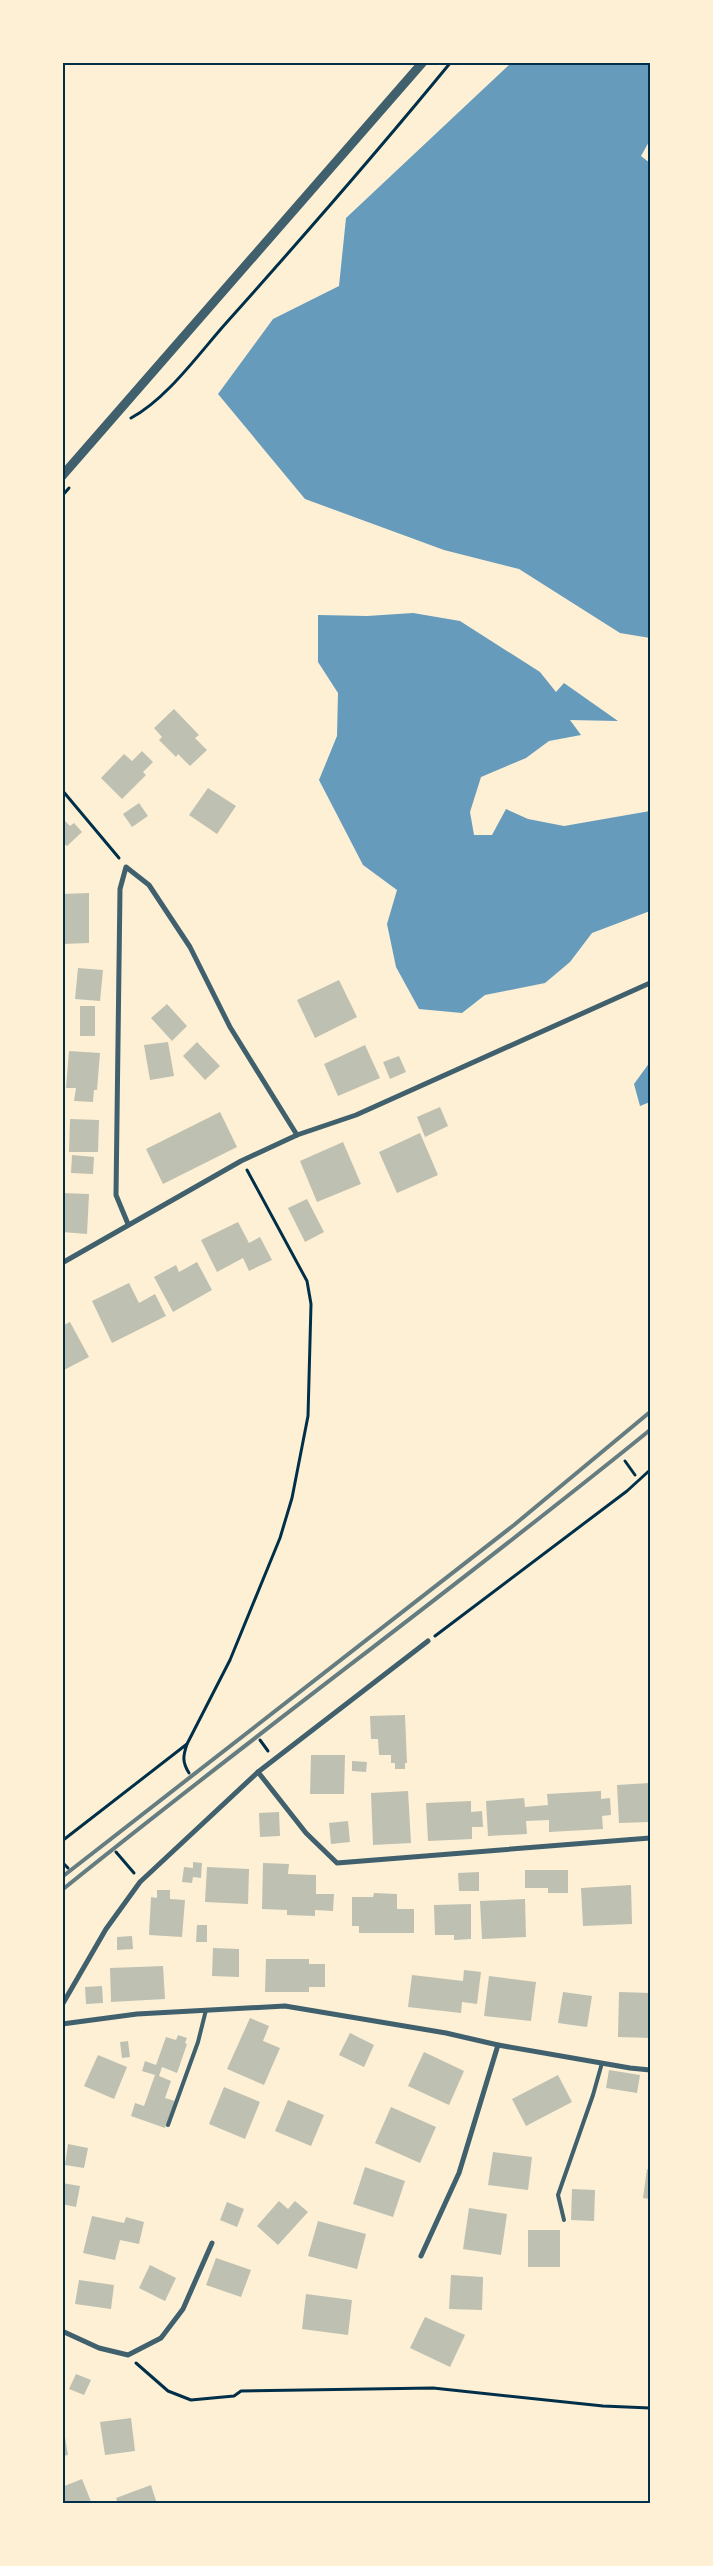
<svg xmlns="http://www.w3.org/2000/svg" width="713" height="2566" font-family="Inter,sans-serif">
  <rect width="100%" height="100%" fill="#fdf0d5"/>
  <g fill="#669bbc">
    <polygon points="511,63 650,63 650,140 641,156 650,163 650,638 620,633 519,569 444,550 305,499 218,394 273,319 339,286 346,218"/>
    <polygon points="413,613 460,621 540,672 556,692 564,683 618,721 570,720 581,735 549,741 526,758 481,777 470,812 474,835 492,835 506,809 528,819 564,826 650,811 650,911 592,933 570,962 545,983 485,995 462,1013 419,1009 396,967 387,924 397,890 363,865 319,780 337,736 338,693 318,662 318,615 367,616"/>
    <polygon points="650,1062 650,1102 640,1106 634,1084"/>
  </g>
  <g fill="#bec0b2">
    <polygon points="174,709 199,735 195,738 207,750 190,766 178,754 176,757 159,740 162,737 154,728"/>
    <polygon points="142,751 153,762 143,772 146,775 122,799 101,778 124,754 132,761"/>
    <polygon points="208,788 236,806 217,834 189,815"/>
    <polygon points="139,803 148,816 132,827 123,814"/>
    <polygon points="62,818 70,826 74,823 82,832 67,846 62,842"/>
    <polygon points="89,893 89,943 62,944 62,894"/>
    <polygon points="78,968 103,970 100,1001 75,999"/>
    <polygon points="339,980 357,1017 315,1038 297,1000"/>
    <polygon points="167,1004 187,1026 172,1041 151,1018"/>
    <rect x="80" y="1006" width="15" height="30"/>
    <polygon points="168,1042 174,1076 150,1080 144,1045"/>
    <polygon points="197,1042 220,1066 205,1080 183,1056"/>
    <polygon points="365,1045 380,1078 338,1096 324,1064"/>
    <polygon points="69,1051 100,1053 97,1090 94,1090 93,1102 74,1101 76,1088 66,1088"/>
    <polygon points="399,1056 406,1072 390,1079 383,1062"/>
    <polygon points="440,1107 448,1126 425,1137 417,1117"/>
    <polygon points="220,1112 237,1147 163,1184 146,1149"/>
    <polygon points="70,1119 99,1120 98,1152 69,1152"/>
    <polygon points="420,1133 438,1175 397,1193 379,1152"/>
    <polygon points="343,1142 361,1184 317,1202 300,1161"/>
    <polygon points="72,1155 94,1157 93,1174 71,1173"/>
    <polygon points="62,1193 89,1194 87,1234 62,1232"/>
    <polygon points="307,1199 324,1232 305,1242 288,1208"/>
    <polygon points="238,1222 249,1243 260,1237 272,1260 249,1271 243,1258 217,1272 201,1240"/>
    <polygon points="197,1262 212,1290 173,1312 154,1277 176,1265 179,1272"/>
    <polygon points="129,1283 139,1303 155,1294 166,1316 112,1343 92,1301"/>
    <polygon points="70,1322 89,1357 62,1371 62,1326"/>
    <polygon points="405,1715 407,1763 405,1763 405,1769 395,1769 395,1763 391,1763 391,1755 379,1755 378,1739 371,1739 370,1716"/>
    <polygon points="311,1755 345,1755 344,1794 310,1794"/>
    <polygon points="352,1761 367,1762 366,1772 352,1771"/>
    <polygon points="650,1783 650,1822 619,1823 617,1785"/>
    <polygon points="408,1791 411,1843 373,1845 371,1793"/>
    <polygon points="601,1791 601,1799 610,1798 611,1815 602,1816 603,1829 549,1832 549,1820 526,1821 527,1834 488,1836 486,1801 524,1798 525,1807 548,1805 547,1794"/>
    <polygon points="471,1801 471,1812 482,1811 483,1827 472,1827 472,1839 428,1841 426,1803"/>
    <polygon points="279,1812 280,1836 260,1837 259,1813"/>
    <polygon points="348,1821 350,1842 331,1844 329,1823"/>
    <polygon points="193,1862 202,1863 201,1878 193,1877 192,1883 182,1882 184,1867 193,1868"/>
    <polygon points="263,1863 289,1864 288,1874 316,1875 316,1894 334,1894 333,1911 315,1910 315,1916 287,1915 287,1910 262,1909"/>
    <polygon points="207,1867 249,1869 248,1904 205,1902"/>
    <polygon points="525,1870 568,1870 568,1893 548,1893 548,1888 525,1888"/>
    <polygon points="479,1872 479,1891 459,1891 458,1873"/>
    <polygon points="631,1885 632,1924 583,1926 581,1888"/>
    <polygon points="157,1890 170,1890 170,1899 185,1900 182,1937 149,1935 151,1897 157,1898"/>
    <polygon points="374,1893 397,1894 397,1909 414,1909 414,1933 359,1933 359,1926 352,1926 352,1897 373,1897"/>
    <polygon points="525,1899 526,1937 482,1939 480,1901"/>
    <polygon points="471,1904 471,1939 454,1940 454,1935 435,1935 434,1905"/>
    <polygon points="197,1925 207,1925 207,1942 196,1942"/>
    <polygon points="132,1936 133,1949 117,1950 117,1937"/>
    <polygon points="213,1948 239,1949 239,1977 212,1976"/>
    <polygon points="266,1959 309,1959 309,1964 325,1964 325,1987 309,1987 309,1992 265,1992"/>
    <polygon points="163,1966 165,1999 111,2002 110,1968"/>
    <polygon points="464,1970 481,1972 477,2004 462,2002 461,2013 408,2007 412,1975 463,1981"/>
    <polygon points="489,1976 536,1982 531,2021 484,2016"/>
    <polygon points="102,1986 103,2003 86,2004 85,1987"/>
    <polygon points="563,1992 592,1996 587,2027 558,2023"/>
    <polygon points="619,1992 650,1993 650,2038 618,2037"/>
    <polygon points="250,2018 269,2026 263,2041 280,2048 264,2085 227,2069"/>
    <polygon points="350,2033 374,2045 364,2067 339,2055"/>
    <polygon points="178,2035 187,2038 185,2043 187,2044 177,2073 162,2067 159,2076 171,2081 165,2098 175,2101 165,2128 131,2116 135,2103 144,2106 155,2075 142,2071 145,2061 156,2065 166,2037 176,2040"/>
    <polygon points="128,2041 130,2057 122,2058 120,2042"/>
    <polygon points="424,2052 464,2071 449,2105 408,2086"/>
    <polygon points="98,2055 127,2067 114,2099 84,2086"/>
    <polygon points="609,2070 640,2075 637,2093 606,2088"/>
    <polygon points="558,2075 572,2102 526,2126 512,2099"/>
    <polygon points="224,2087 260,2102 245,2139 209,2124"/>
    <polygon points="288,2100 324,2115 311,2146 275,2131"/>
    <polygon points="391,2107 436,2127 420,2163 375,2143"/>
    <polygon points="68,2144 88,2148 84,2168 65,2165"/>
    <polygon points="493,2152 532,2157 528,2190 488,2185"/>
    <polygon points="365,2167 405,2181 393,2217 353,2204"/>
    <polygon points="647,2169 650,2170 650,2199 643,2198"/>
    <polygon points="62,2183 80,2186 76,2207 62,2204"/>
    <polygon points="572,2189 595,2190 594,2221 571,2220"/>
    <polygon points="279,2201 288,2209 295,2201 308,2212 278,2245 257,2226"/>
    <polygon points="227,2202 244,2209 237,2227 220,2220"/>
    <polygon points="469,2208 507,2214 501,2255 463,2249"/>
    <polygon points="92,2216 124,2223 126,2217 144,2222 139,2244 120,2240 115,2260 83,2253"/>
    <polygon points="318,2221 366,2234 357,2269 308,2256"/>
    <rect x="528" y="2230" width="32" height="37"/>
    <polygon points="216,2258 251,2270 241,2297 206,2285"/>
    <polygon points="150,2265 176,2278 165,2301 139,2288"/>
    <polygon points="451,2275 483,2277 482,2310 449,2309"/>
    <polygon points="79,2280 114,2285 111,2309 75,2304"/>
    <polygon points="306,2294 352,2300 348,2335 302,2329"/>
    <polygon points="425,2317 465,2335 450,2367 410,2348"/>
    <polygon points="76,2374 91,2380 84,2395 69,2389"/>
    <polygon points="131,2418 135,2451 105,2455 100,2422"/>
    <polygon points="62,2420 68,2455 62,2456"/>
    <polygon points="82,2479 92,2504 62,2504 62,2487"/>
    <polygon points="151,2485 157,2504 118,2504 116,2498"/>
  </g>
  <g fill="none" stroke-linecap="round" stroke-linejoin="round">
    <g stroke="#003049" stroke-width="3">
      <path d="M 131,418 C 167,399 200,352 227,322 C 303,237 378,151 451,62"/>
      <polyline points="62,496 69,488"/>
      <polyline points="62,790 119,858"/>
      <polyline points="625,1461 635,1475"/>
      <polyline points="435,1636 627,1491 650,1470"/>
      <polyline points="260,1740 268,1751"/>
      <path d="M 189,1773 C 182,1762 183,1756 187,1744 L 230,1660 L 280,1538 L 292,1498 L 308,1416 L 311,1304 L 307,1281 L 247,1170"/>
      <polyline points="62,1841 187,1744"/>
      <polyline points="116,1852 134,1873"/>
      <polyline points="62,1854 63,1853"/>
      <polyline points="62,1862 68,1868"/>
      <polyline points="136,2363 168,2391 191,2400 234,2396 241,2391 433,2388 603,2406 650,2408"/>
    </g>
    <g stroke="#3f606c" stroke-width="4">
      <polyline points="168,2125 198,2042 206,2010"/>
      <polyline points="564,2220 558,2195 593,2095 602,2063"/>
    </g>
    <g stroke="#3f606c" stroke-width="5">
      <polyline points="128,1224 116,1195 120,889 126,867 149,885 190,947 230,1027 297,1135"/>
      <polyline points="62,1263 241,1161 297,1135 356,1115 650,983"/>
      <polyline points="258,1772 306,1833 337,1863 650,1838"/>
      <polyline points="62,2005 106,1929 140,1882 258,1772 428,1641"/>
      <polyline points="62,2024 137,2014 285,2006 446,2033 498,2045 630,2068 650,2070"/>
      <polyline points="421,2256 459,2173 498,2045"/>
      <polyline points="62,2331 99,2348 128,2355 161,2338 183,2309 212,2243"/>
    </g>
    <polyline stroke="#3f606c" stroke-width="9" points="62,476 423,62"/>
    <g stroke="#657d81" stroke-width="4">
      <polyline points="62,1877 514,1525 650,1412"/>
      <path d="M 62,1890 C 256,1733 457,1587 650,1430"/>
    </g>
  </g>
  <rect width="713" height="2566" fill="none" stroke="#fdf0d5" stroke-width="128"/>
  <rect x="64" y="64" width="585" height="2438" fill="none" stroke="#003049" stroke-width="2"/>
</svg>
